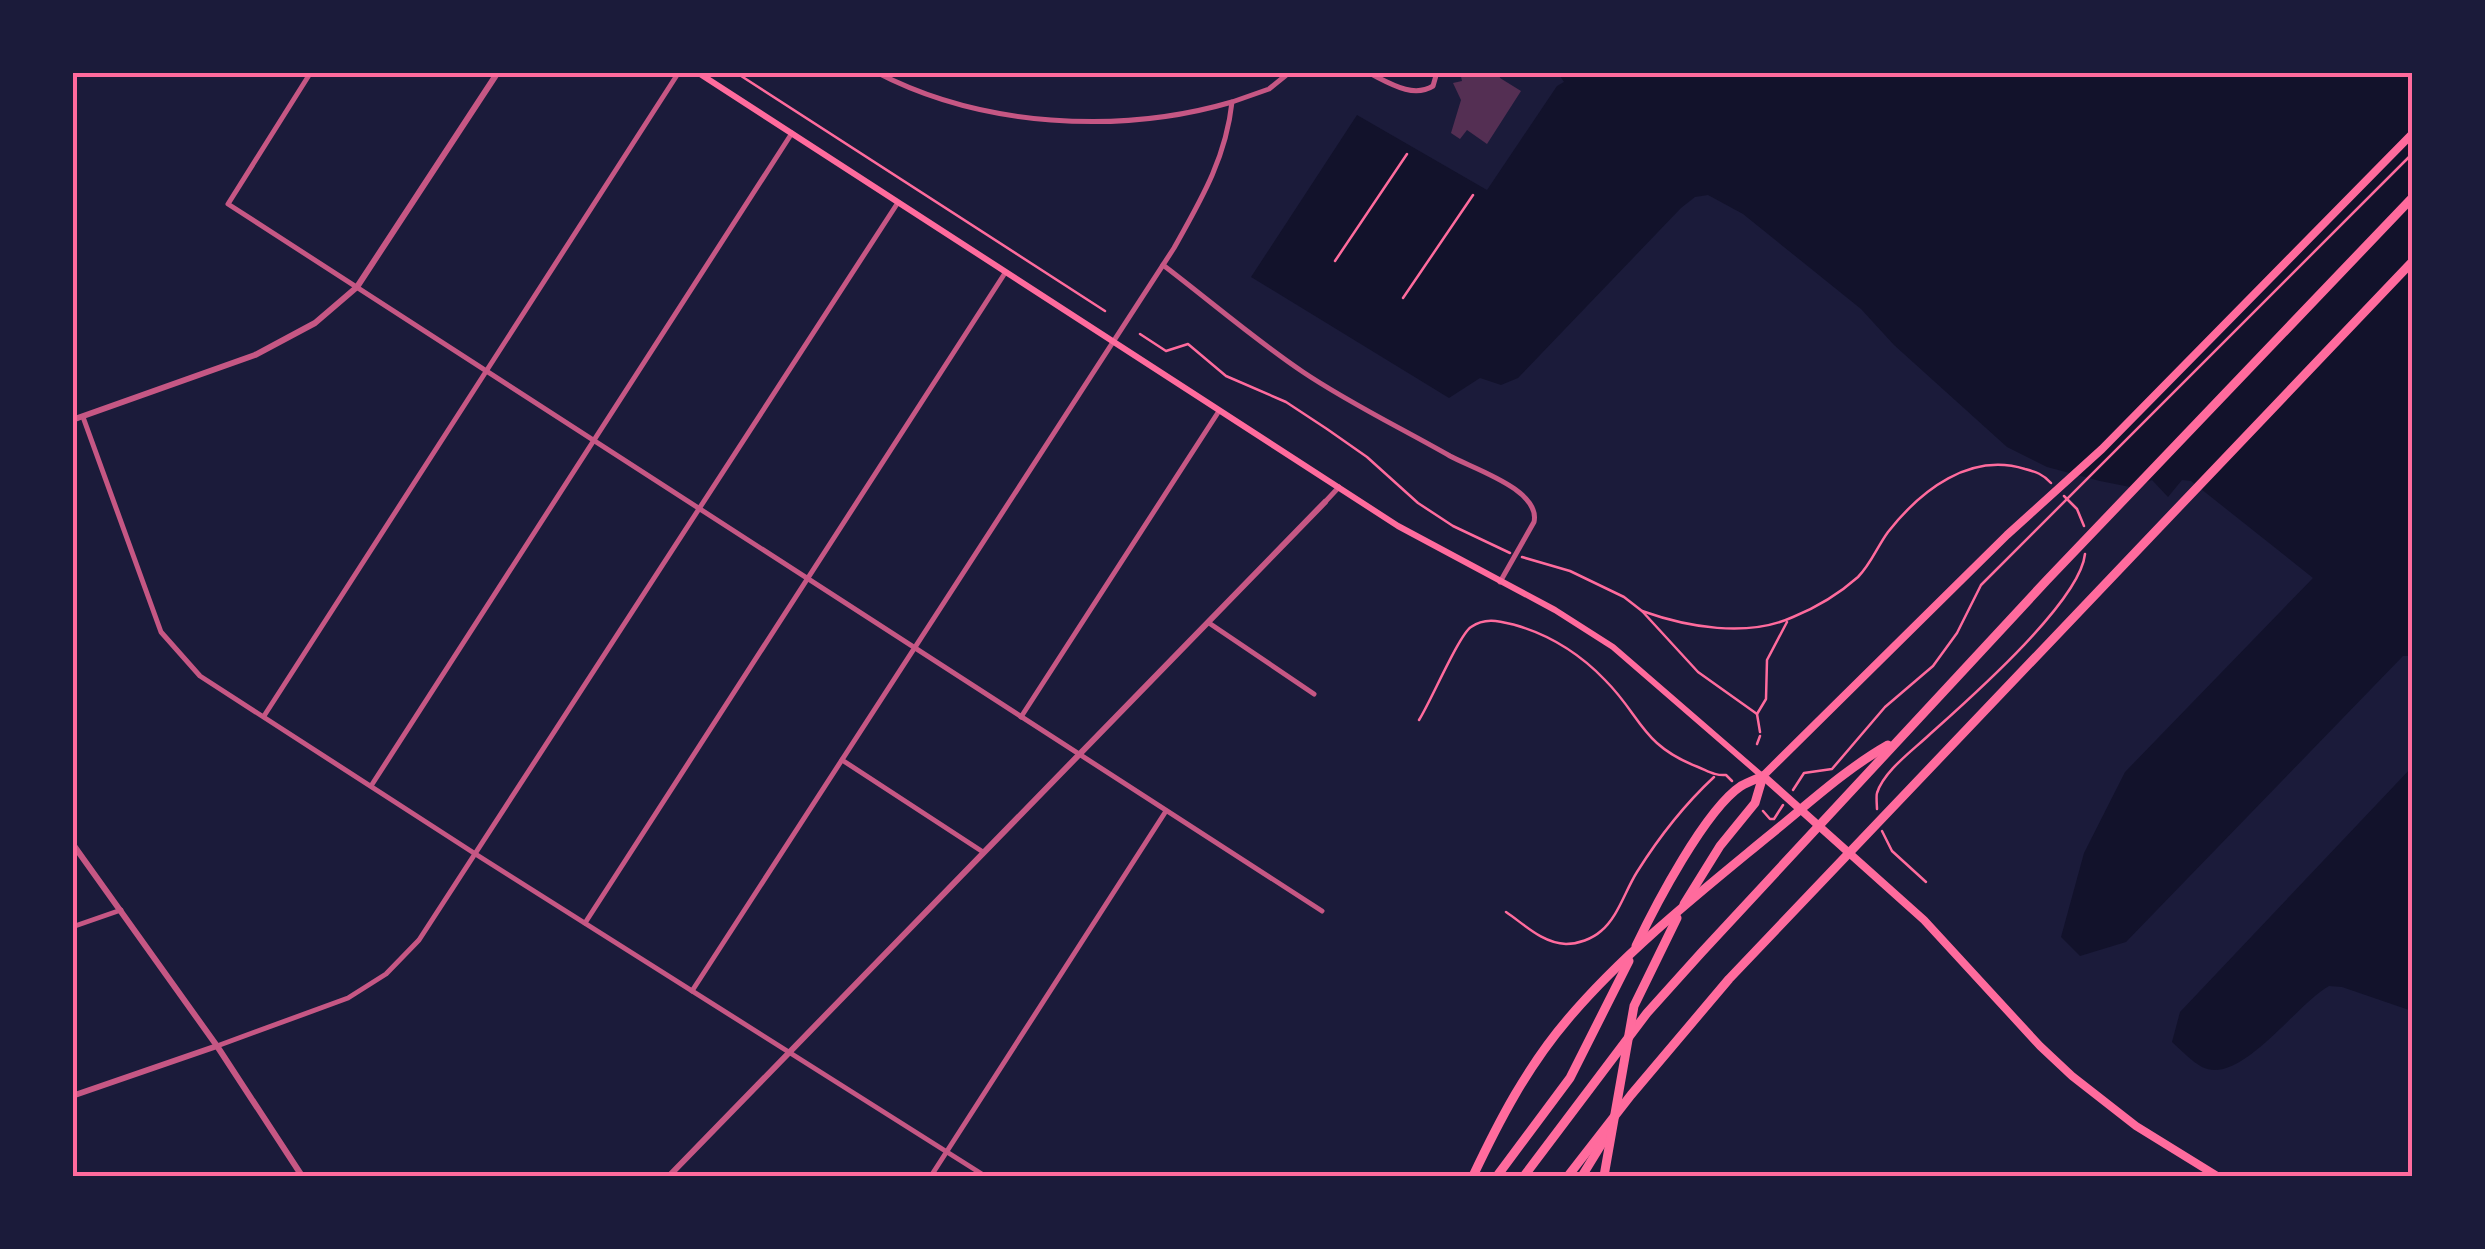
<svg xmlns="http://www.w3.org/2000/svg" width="2485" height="1249" font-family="'Work Sans',sans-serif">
  <rect width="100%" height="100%" fill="#1b1b3a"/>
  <g fill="#12122b">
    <polygon points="1558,73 2412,73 2412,656 2403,656 2126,942 2080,956 2061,937 2084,853 2125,772 2313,578 2191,481 2182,480 2168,497 2152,480 2135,488 2100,481 2047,467 2007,447 1894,345 1861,309 1743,214 1708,195 1695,197 1681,208 1518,378 1501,385 1480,378 1449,398 1251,277 1357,115 1487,190 1557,86 1564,82"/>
    <path d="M 2412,767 L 2412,1011 L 2342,987 L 2329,986 C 2297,1003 2240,1087 2202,1067 C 2191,1061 2181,1050 2172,1042 L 2180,1012 Z"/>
  </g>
  <polygon fill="#542f53" points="1460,72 1499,72 1500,78 1521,91 1487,144 1467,130 1460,139 1451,133 1461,100 1453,83 1462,81"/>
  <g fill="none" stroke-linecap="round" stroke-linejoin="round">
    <g stroke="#ff6b9d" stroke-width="2.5">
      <polyline points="735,72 1105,311"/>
      <polyline points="1335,261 1407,154"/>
      <polyline points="1403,298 1473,195"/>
      <polyline points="1140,334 1166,351 1188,344 1226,376 1286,402 1327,429 1367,457 1418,503 1453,526 1510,553"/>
      <polyline points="2064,496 2077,509 2084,526"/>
      <polyline points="1522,557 1570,571 1624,597 1642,611 1698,672 1757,714"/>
      <path d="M 1642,611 C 1687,627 1747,638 1793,617 C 1815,608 1840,593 1858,577 C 1871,564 1877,547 1888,532 C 1921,490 1970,452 2025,469 C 2036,472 2043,474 2051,483"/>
      <path d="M 1419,720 C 1431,701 1459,635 1471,627 C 1485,617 1499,621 1515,625 C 1550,635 1579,653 1605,680 C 1642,717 1641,745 1698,767 C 1708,771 1715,776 1726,775 L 1732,781"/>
      <polyline points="1760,732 1757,714 1766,699 1767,660 1787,622"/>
      <polyline points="1757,744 1760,736"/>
      <polyline points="1793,790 1804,773 1832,769 1885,707 1933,666 1957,633 1981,585 2412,154"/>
      <path d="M 1877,809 C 1877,807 1876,795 1877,793 C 1884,771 1912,751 1929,735 C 1968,700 2080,602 2085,554"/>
      <polyline points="1763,811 1770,819 1774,819 1783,805"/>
      <polyline points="1882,831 1892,851 1926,882"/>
      <path d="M 1506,912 C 1524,924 1542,943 1566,944 C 1578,944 1592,939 1601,931 C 1618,917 1625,891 1637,872 C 1659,837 1684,805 1714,777"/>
    </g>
    <g stroke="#c65784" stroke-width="5">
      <polyline points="311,72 228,204 1322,911"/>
      <path d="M 876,72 C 981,127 1119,135 1232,102"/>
      <path d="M 1367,72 C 1388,82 1412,99 1433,86 L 1437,72"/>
      <path d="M 1163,265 C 1209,300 1254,339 1303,372 C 1349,403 1401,428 1450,456 C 1474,469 1541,490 1534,522 L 1500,582"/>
      <polyline points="83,417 161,632 200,676 477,855 985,1176"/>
      <polyline points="1325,502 1339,487"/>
      <polyline points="1209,623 1314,694"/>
      <polyline points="264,716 679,72"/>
      <polyline points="1021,717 1219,411"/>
      <polyline points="842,760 983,852"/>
      <polyline points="371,786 792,133"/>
      <polyline points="585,923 1005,273"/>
      <polyline points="72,927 121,910"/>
      <path d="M 692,991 L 1174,248 C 1201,200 1226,158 1232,102 L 1269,89 L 1290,72"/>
      <polyline points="217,1046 348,998 386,974 419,940 897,204"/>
      <polyline points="931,1176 1166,811"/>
    </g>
    <g stroke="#c65784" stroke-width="6">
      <polyline points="72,420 255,355 315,323 357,287 498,72"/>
      <polyline points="72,843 217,1046 302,1176"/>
      <polyline points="72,1096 217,1046"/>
      <polyline points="669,1176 1325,502"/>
    </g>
    <polyline stroke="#ff6b9d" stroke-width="6" points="697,72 1398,526 1555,610 1613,647 1762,776"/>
    <polyline stroke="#ff6b9d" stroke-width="8" points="2217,1176 2136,1126 2072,1076 2040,1046 1924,920 1763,776 2007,535 2102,449 2412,134"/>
    <g stroke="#ff6b9d" stroke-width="9">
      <polyline points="1684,904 1720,846 1755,803 1763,776"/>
      <path d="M 1636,946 C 1655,906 1705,810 1741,786 C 1748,782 1756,779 1763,776"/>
      <path d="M 1473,1176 C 1499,1121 1527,1067 1568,1019 C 1625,952 1698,894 1766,838 C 1806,806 1844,770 1888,745"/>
      <polyline points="1497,1176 1570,1078 1629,961"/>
      <polyline points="1524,1176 1647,1013 1701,953 2047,580 2412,198"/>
      <polyline points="1568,1176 1631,1095 1729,979 2412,262"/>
      <polyline points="1582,1176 1609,1132"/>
      <polyline points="1604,1176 1634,1006 1677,918"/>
    </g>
  </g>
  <rect width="2485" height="1249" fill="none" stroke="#1b1b3a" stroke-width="150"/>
  <rect x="75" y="75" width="2335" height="1099" fill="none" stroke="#ff6b9d" stroke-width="4"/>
</svg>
